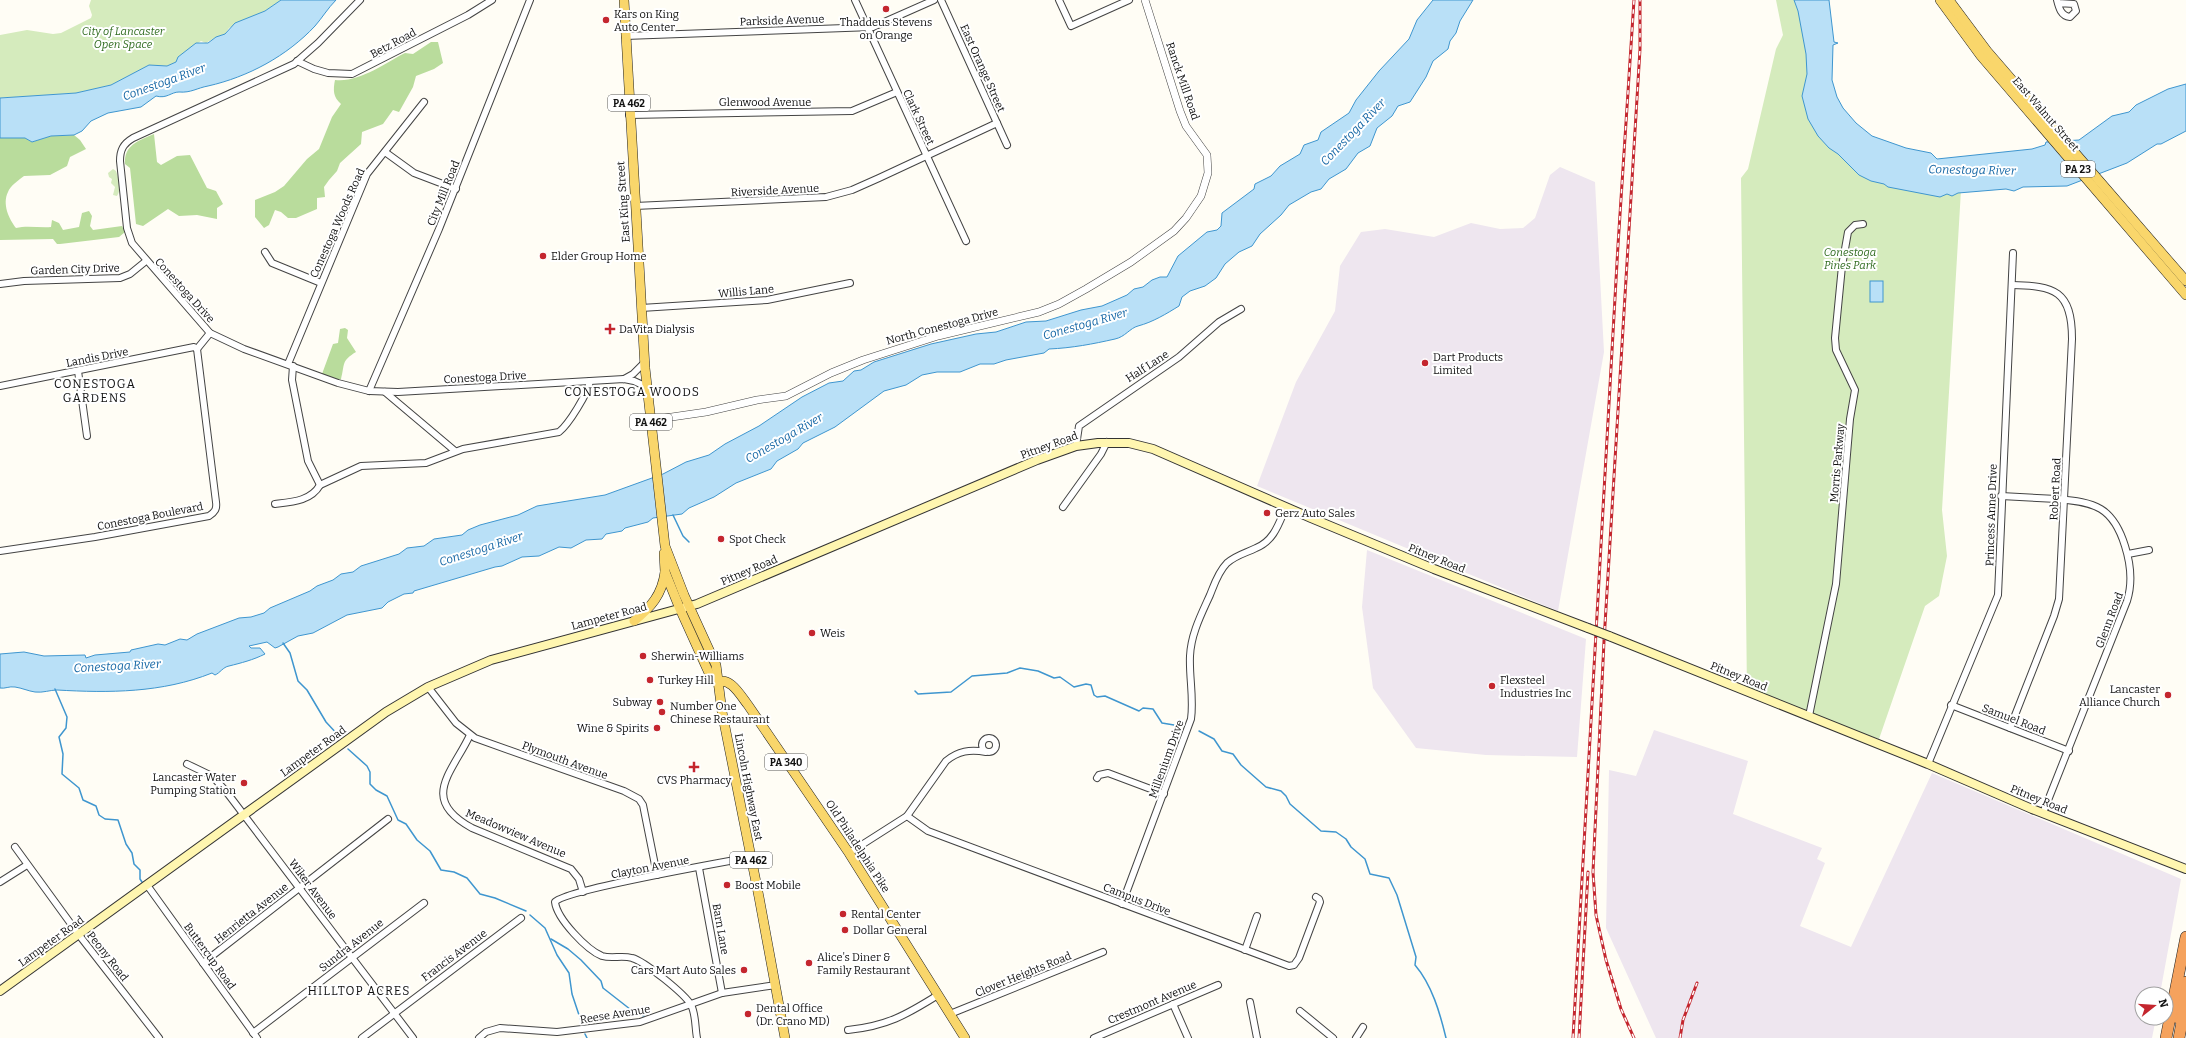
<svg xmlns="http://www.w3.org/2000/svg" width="2186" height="1038" font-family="Bitter,serif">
  <rect width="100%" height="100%" fill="#fffdf5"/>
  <g fill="#eee6ef">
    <polygon points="1560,167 1595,182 1604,352 1558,611 1257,486 1296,382 1335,311 1340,266 1361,232 1385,229 1434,237 1471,223 1500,229 1523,228 1535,218 1550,175"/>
    <polygon points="1367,550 1586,639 1577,757 1486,755 1416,748 1373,688 1362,607"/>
    <polygon points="1654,730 1748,761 1733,814 1822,848 1817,859 1825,863 1800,926 1851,947 1932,773 2181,879 2160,994 2142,994 2142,1018 2156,1018 2152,1038 1656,1038 1606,928 1609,770 1636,776"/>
  </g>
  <g fill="#d5ebbd">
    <polygon points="91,0 281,0 265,11 229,28 225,34 216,37 206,43 201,41 178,57 176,62 167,66 149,65 111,85 76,93 0,98 0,35 27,30 53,34 61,33 91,18 92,15 89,6"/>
    <polygon points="1776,0 1809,0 1846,135 1961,190 1942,510 1947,556 1939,596 1925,606 1879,739 1747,692 1741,178 1748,169 1776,49 1783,35"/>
    <path d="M 113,169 L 116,171 C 119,180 122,188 117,196 L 113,195 L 115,187 L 111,183 L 112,179 L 109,177 L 108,173 Z"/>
  </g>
  <g fill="#b9dc9c">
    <path d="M 431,42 L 438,42 L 443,63 L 434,69 L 416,76 L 413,87 L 399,112 L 393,110 L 383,124 L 362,132 L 361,144 L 340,163 L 337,171 L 329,180 L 324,187 L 325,197 L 317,198 L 317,209 L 296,218 L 288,218 L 281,212 L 275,210 L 269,225 L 264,228 L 255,217 L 255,200 L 275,192 L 284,186 L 307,159 L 319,149 L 332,117 L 341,104 C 333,97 333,90 335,80 C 359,83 385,63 405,53 L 413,54 Z"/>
    <path d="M 154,134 L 157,162 L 161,165 L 177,156 L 190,155 L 207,188 L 216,191 L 223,204 L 217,208 L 217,219 L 197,215 L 179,216 L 168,209 L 143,226 L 136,224 L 130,168 L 125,164 C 124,145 138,141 154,134 Z"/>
    <path d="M 74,135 L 80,140 L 86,149 L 70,157 L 67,166 L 50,175 L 24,176 C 19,180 10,186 8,192 C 2,204 9,219 16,228 C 27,225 39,228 51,227 L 52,220 L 59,223 L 63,230 L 79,227 L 82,213 L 89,211 L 92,216 L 90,226 L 93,230 L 122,226 L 125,232 L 119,237 L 60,244 L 57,244 L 53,239 L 0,240 L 0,138 L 25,138 L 32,142 L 51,136 Z"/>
    <path d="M 345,328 L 348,330 L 347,338 L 356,352 C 341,361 345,364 341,379 L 338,380 L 322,374 L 333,344 L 338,343 L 340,329 Z"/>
  </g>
  <g fill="#b9e0f7" stroke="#3f96cf">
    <path d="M 281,0 L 336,0 C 328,8 322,18 315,26 C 287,56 248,77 208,86 C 197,88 191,93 179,92 C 171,92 167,99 156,96 L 141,107 L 108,113 L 91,121 L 82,131 L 74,135 L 51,136 L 32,142 L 25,138 L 0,138 L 0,98 L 76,93 L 111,85 L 149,65 L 167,66 L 176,62 L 178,57 L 196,43 L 208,43 L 216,37 L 225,34 L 235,23 L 265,11 Z"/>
    <path d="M 1433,0 L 1473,0 L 1460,21 L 1456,33 L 1450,41 L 1448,49 L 1433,61 L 1426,77 L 1410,102 L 1398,106 L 1392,116 L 1377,128 L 1370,146 L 1358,153 L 1346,169 L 1329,179 L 1321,189 L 1311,192 L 1289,205 L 1281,215 L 1260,234 L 1252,246 L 1239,252 L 1225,264 L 1216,278 L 1205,286 L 1190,291 L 1182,297 L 1179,306 C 1166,314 1153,322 1138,326 C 1130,328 1125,337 1115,339 C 1093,344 1072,348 1049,349 L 1044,353 L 1006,360 L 994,364 L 980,364 L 960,372 L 937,372 L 922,375 L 906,385 L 884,391 L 835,427 L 803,443 L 798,449 L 777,461 L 771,469 L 736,483 L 714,497 L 689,508 L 682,514 L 653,518 L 648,522 L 625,528 L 622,531 L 606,534 L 602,539 L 586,540 L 571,548 L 559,547 L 539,556 L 522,557 L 502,566 L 495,567 L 414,591 L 413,593 L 404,594 L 388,602 L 382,608 L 347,615 L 313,633 L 298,636 L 278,647 L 275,648 L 267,642 L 249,646 L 251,648 L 260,648 L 265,654 C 253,660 241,663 229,666 C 223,667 220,673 215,675 L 212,673 C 162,693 109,693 57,690 C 50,690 43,693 35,692 C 28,691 22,688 15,687 C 9,686 5,689 0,688 L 0,654 L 24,652 L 44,656 L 85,655 L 86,658 L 95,655 L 130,652 L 131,650 L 158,644 L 165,645 L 180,639 L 187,640 L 197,634 L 239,618 L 251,617 L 264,613 L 270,608 L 310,591 L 317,586 L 333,580 L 341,574 L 353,572 L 361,566 L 399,554 L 407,548 L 424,546 L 434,539 L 462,535 L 468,530 L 480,525 L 518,515 L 537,506 L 605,495 L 663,474 L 686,462 L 709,455 L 725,444 L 759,426 L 802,397 L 829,383 L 843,381 L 854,371 L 861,370 L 874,362 L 931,344 L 976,334 L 996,332 L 1026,322 L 1046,321 L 1081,310 L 1102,306 L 1127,295 L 1134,289 L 1143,287 L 1152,280 L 1160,277 L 1167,277 L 1178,256 L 1207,232 L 1217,230 L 1221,226 L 1222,213 L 1254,189 L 1255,184 L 1271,176 L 1280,166 L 1300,154 L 1304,145 L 1318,140 L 1321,132 L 1349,113 L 1356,100 L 1379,71 L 1409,39 L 1417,20 Z"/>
    <polygon points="1794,0 1829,0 1834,42 1838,43 1833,45 1832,80 1837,97 1843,108 1856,123 1872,136 1906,148 1931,153 1937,159 2032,149 2045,145 2046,142 2079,140 2112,116 2129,112 2136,105 2168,89 2186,84 2186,131 2161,144 2157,144 2127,163 2067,186 2023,187 2014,191 2006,189 1958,193 1952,196 1947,194 1940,197 1888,187 1884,184 1871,181 1859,175 1838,154 1829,148 1818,136 1808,119 1802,96 1807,74 1806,54 1798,11"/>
    <rect x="1870" y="281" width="13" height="21"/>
  </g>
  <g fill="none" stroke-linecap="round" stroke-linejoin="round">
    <g stroke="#3f96cf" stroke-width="1.5">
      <polyline points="673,515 683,536 689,542"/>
      <polyline points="283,643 290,653 298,681 307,690 326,722 339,736"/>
      <polyline points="55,689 67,717 66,728 59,737 63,754 62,774 79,788 83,800 96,806 99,815 105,819 118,820 126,844 132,853 134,864 140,870 140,879 142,882"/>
      <polyline points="915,691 918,694 951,692 972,676 1007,673 1020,668 1038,671 1054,678 1060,677 1074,687 1086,684 1091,685 1094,695 1097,697 1105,696 1139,711 1143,708 1153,709 1162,723 1174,725"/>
      <path d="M 1199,731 L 1214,739 L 1222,751 L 1233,754 L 1241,765 L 1266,787 L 1281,791 L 1286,796 L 1290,804 L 1321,831 L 1336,832 L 1346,839 L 1351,847 L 1365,859 L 1370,874 L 1389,878 L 1397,895 L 1416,957 L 1415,965 C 1432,985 1440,1013 1446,1038"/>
      <polyline points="348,749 367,766 370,772 370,784 376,790 387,796 398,820 406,824 417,840 430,851 441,870 454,872 467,878 480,894 495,898 526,911"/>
      <polyline points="530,915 545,928 557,955 569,973 572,994 581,1021"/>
      <polyline points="551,939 568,949 581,960 601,981 603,988 635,1013 644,1016"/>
      <polyline points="585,1034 587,1038"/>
    </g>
    <defs>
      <g id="minor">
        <path d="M 360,0 L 318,43 L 294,64 L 133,138 C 123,144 120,150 120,161 L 127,228 L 132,243 L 210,333 L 244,349 L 338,383 L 369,391 L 398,392 L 624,379 L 634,381 L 647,387"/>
        <polyline points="855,0 966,241"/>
        <polyline points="941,0 1007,145"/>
        <polyline points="1059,0 1071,26 1129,0"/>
        <path d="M 2057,0 C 2059,8 2061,16 2070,17 L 2076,11 L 2074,4 L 2058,3"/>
        <polyline points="625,36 873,27 934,0"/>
        <polyline points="297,61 314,69 328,73 352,74 468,15 492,0"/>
        <polyline points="629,115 852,111 897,92"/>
        <polyline points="385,152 414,173 456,189"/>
        <polyline points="635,206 826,197 852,190 879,178 997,123"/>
        <polyline points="265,252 272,263 321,283"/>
        <polyline points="0,284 24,281 120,278 130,274 146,261"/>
        <polyline points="641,308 767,300 850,283"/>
        <polyline points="197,349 210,333"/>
        <polyline points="288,364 367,174 424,102"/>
        <path d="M 293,366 L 292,380 L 308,461 L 320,485 L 361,466 L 426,463 L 463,449 L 559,432 C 569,424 588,393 590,381"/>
        <polyline points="78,371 87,436"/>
        <polyline points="624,379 633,374 645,362"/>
        <polyline points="0,386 194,347 197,349"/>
        <polyline points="369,391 439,229 530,0"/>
        <polyline points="385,392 455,451"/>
        <polyline points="1076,446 1079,426 1179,357 1219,322 1241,309"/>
        <path d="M 2001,496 C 2020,497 2038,498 2057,499 C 2095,502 2113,507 2125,546 C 2131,565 2133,582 2127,601 L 2043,813"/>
        <path d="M 275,504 C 292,502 311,501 320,485"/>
        <polyline points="1063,507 1101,454 1107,442"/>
        <path d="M 0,551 L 95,537 L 209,516 C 215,512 217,509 216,502 L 197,349"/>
        <polyline points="2128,554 2149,550"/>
        <polyline points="428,687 456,723 475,738 624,791 639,799 643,805 657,875"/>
        <polyline points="1951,705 2069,751"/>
        <polyline points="1809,716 1836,584 1850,419 1855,390 1836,350 1835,338 1842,266 1848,232 1855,225 1863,224"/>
        <path d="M 2010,728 L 2054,616 L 2059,599 L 2072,339 C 2072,290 2054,286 2012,285"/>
        <path d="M 470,735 C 452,773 419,799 472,828 L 571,869 L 579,879 L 583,892"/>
        <circle cx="989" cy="745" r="7"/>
        <polyline points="187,764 212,776 225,790 413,1038"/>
        <polyline points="1928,764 1998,595 2013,253"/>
        <polyline points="1097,778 1099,775 1108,773 1164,794"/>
        <path d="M 907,816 L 946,761 C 958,751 970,749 986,752"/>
        <polyline points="15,847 79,935 159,1038"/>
        <polyline points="849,853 907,816 928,831 1289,966 1294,965 1299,958 1320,902 1319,899 1316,897"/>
        <polyline points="699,868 722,993"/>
        <polyline points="0,882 27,865"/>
        <polyline points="147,885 257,1038"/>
        <path d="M 1122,904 L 1191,719 C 1194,698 1189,677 1190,656 C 1191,634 1201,615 1210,595 C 1214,585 1218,572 1227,563 C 1236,555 1246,553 1256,548 C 1274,541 1279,523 1286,507"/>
        <polyline points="1245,950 1257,916"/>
        <polyline points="203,963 388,819"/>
        <polyline points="1250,1002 1257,1038"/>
        <polyline points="1173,1004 1188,1038"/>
        <polyline points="1300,1011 1333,1038"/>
        <polyline points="950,1014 1103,952"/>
        <path d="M 848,1030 C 887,1026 906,1015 938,995"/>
        <polyline points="253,1033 424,903"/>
        <polyline points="362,1038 521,918"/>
        <polyline points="479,1038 486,1032 500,1028 557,1032 640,1022 722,993 776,985"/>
        <path d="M 697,1038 C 695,1028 696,1014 691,1005 C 685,994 644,961 632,958 C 622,955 612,959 602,956 C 587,950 557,919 555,902 C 564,890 725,862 751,857"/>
        <polyline points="1094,1038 1218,985"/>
        <polyline points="1356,1038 1363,1027"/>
      </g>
      <polyline id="tertiary" points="651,420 706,412 757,400 786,396 831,373 863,360 938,336 1039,312 1059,304 1086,289 1131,262 1174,231 1186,218 1201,196 1208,173 1207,155 1186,126 1180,111 1145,0"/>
      <g id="secondary">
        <polyline points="1609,636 1928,764 2032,809 2186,869"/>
        <polyline points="0,991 386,712 428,687 491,660 697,604 1037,460 1076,446 1098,443 1129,443 1153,449 1311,518 1434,569 1588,628"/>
      </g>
      <g id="primary">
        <polyline points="624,0 645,368 665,546 684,595 716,665 722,712 759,897 785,1038"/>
        <polyline points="1940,0 1981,56 2186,295"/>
        <polyline points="1949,0 1987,51 2186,281"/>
        <polyline points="664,553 665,572 680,609 709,673 717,682"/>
        <path d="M 634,621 C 651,607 662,595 665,572"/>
        <path d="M 717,682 C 731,677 740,695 748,705 L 849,853 L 965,1038"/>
      </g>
      <g id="motorway">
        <polyline points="2178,1018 2186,982"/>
        <polyline points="2166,1038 2186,937"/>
        <polyline points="2179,1038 2184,1011"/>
      </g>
    </defs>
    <use href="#minor" stroke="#444" stroke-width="8"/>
    <use href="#tertiary" stroke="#444" stroke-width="8"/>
    <use href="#secondary" stroke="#333" stroke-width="10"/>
    <use href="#primary" stroke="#222" stroke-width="10"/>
    <use href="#motorway" stroke="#222" stroke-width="12"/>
    <use href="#minor" stroke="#fff" stroke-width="6"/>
    <use href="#tertiary" stroke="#fff" stroke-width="7"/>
    <use href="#secondary" stroke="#fff6b0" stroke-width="8"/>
    <use href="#primary" stroke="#f9d66b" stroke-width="9"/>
    <use href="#motorway" stroke="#f5a25d" stroke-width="11"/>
    <defs>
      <g id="rail">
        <polyline points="1573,1038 1618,245 1634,0"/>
        <polyline points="1579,1038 1588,872"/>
        <polyline points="1634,1038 1621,1009 1606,960 1596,915 1593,872 1604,641 1640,49 1640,0"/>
        <polyline points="1680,1038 1683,1020 1697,983"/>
      </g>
    </defs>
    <use href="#rail" stroke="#c4262e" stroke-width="3"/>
    <use href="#rail" stroke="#fff" stroke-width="1.5" stroke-dasharray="4.5" stroke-linecap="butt"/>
    <defs>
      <polyline id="secondary-bridge" points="1588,628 1609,636"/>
    </defs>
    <use href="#secondary-bridge" stroke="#333" stroke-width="10" stroke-linecap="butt"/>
    <use href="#secondary-bridge" stroke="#fff6b0" stroke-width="8"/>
  </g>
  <g fill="#c4262e" stroke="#fff" stroke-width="1.5">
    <circle cx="886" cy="9" r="4"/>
    <circle cx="606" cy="20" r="4"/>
    <circle cx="543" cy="256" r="4"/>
    <path d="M608 323h4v4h4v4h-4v4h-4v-4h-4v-4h4z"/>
    <circle cx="1425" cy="363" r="4"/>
    <circle cx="1267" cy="513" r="4"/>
    <circle cx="721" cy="539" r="4"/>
    <circle cx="812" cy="633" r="4"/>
    <circle cx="643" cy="656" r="4"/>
    <circle cx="650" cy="680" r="4"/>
    <circle cx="1492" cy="686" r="4"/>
    <circle cx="2168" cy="695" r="4"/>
    <circle cx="660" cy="702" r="4"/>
    <circle cx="662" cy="712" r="4"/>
    <circle cx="657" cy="728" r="4"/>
    <path d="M692 761h4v4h4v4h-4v4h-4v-4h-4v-4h4z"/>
    <circle cx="244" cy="783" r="4"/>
    <circle cx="727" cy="885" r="4"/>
    <circle cx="843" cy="914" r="4"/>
    <circle cx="845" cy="930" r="4"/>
    <circle cx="809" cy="963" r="4"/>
    <circle cx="744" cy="970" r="4"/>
    <circle cx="748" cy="1014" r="4"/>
  </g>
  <g text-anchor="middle" stroke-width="4" stroke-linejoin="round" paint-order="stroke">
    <g fill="#fff" stroke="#585858" stroke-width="1">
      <rect x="608" y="95" width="42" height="16" rx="3"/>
      <rect x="2061" y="161" width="34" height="16" rx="3"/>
      <rect x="630" y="414" width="42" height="16" rx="3"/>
      <rect x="765" y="754" width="42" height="16" rx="3"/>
      <rect x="730" y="852" width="42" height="16" rx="3"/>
    </g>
    <g font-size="10" font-weight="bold" fill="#111">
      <text x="629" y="107">PA 462</text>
      <text x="2078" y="173">PA 23</text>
      <text x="651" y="426">PA 462</text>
      <text x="786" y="766">PA 340</text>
      <text x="751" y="864">PA 462</text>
    </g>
    <g font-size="11" fill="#111" stroke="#fff" text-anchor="start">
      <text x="614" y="18">Kars on King<tspan x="614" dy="13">Auto Center</tspan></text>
      <text x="886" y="26" text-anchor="middle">Thaddeus Stevens<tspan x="886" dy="13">on Orange</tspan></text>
      <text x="551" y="260">Elder Group Home</text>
      <text x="619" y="333">DaVita Dialysis</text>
      <text x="1433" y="361">Dart Products<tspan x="1433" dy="13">Limited</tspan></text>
      <text x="1275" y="517">Gerz Auto Sales</text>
      <text x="729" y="543">Spot Check</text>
      <text x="820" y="637">Weis</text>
      <text x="651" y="660">Sherwin-Williams</text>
      <text x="658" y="684">Turkey Hill</text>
      <text x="1500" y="684">Flexsteel<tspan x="1500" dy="13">Industries Inc</tspan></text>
      <text x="2160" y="693" text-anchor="end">Lancaster<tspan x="2160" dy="13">Alliance Church</tspan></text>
      <text x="652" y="706" text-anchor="end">Subway</text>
      <text x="670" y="710">Number One<tspan x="670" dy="13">Chinese Restaurant</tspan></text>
      <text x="649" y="732" text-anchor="end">Wine &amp; Spirits</text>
      <text x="236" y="781" text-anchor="end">Lancaster Water<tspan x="236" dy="13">Pumping Station</tspan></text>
      <text x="694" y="784" text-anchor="middle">CVS Pharmacy</text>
      <text x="735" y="889">Boost Mobile</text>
      <text x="851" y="918">Rental Center</text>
      <text x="853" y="934">Dollar General</text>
      <text x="817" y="961">Alice's Diner &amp;<tspan x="817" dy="13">Family Restaurant</tspan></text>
      <text x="736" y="974" text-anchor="end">Cars Mart Auto Sales</text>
      <text x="756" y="1012">Dental Office<tspan x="756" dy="13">(Dr. Crano MD)</tspan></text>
    </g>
    <g font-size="11" fill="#111" stroke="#fff">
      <text transform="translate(782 20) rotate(-2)" y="4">Parkside Avenue</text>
      <text transform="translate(393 43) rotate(-28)" y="4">Betz Road</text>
      <text transform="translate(983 68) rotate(66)" y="4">East Orange Street</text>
      <text transform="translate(1183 81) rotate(71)" y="4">Ranck Mill Road</text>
      <text x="765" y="106">Glenwood Avenue</text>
      <text transform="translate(2046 114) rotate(49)" y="4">East Walnut Street</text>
      <text transform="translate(919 117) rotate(65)" y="4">Clark Street</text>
      <text transform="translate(775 190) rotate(-3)" y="4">Riverside Avenue</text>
      <text transform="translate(443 193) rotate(-68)" y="4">City Mill Road</text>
      <text transform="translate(623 202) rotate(-94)" y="4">East King Street</text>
      <text transform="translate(337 223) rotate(-66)" y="4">Conestoga Woods Road</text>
      <text transform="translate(75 269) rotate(-2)" y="4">Garden City Drive</text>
      <text transform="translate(185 290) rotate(48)" y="4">Conestoga Drive</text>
      <text transform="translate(746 291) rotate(-5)" y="4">Willis Lane</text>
      <text transform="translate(942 326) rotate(-15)" y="4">North Conestoga Drive</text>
      <text transform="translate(97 357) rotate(-11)" y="4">Landis Drive</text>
      <text transform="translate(1147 366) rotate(-33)" y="4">Half Lane</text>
      <text transform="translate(485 377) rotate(-3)" y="4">Conestoga Drive</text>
      <text transform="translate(1049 445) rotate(-20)" y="4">Pitney Road</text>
      <text transform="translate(1837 463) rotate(-85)" y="4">Morris Parkway</text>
      <text transform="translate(2055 489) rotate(-87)" y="4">Robert Road</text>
      <text transform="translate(1991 515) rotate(-88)" y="4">Princess Anne Drive</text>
      <text transform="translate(150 516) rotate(-11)" y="4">Conestoga Boulevard</text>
      <text transform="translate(1437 558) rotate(22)" y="4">Pitney Road</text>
      <text transform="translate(749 570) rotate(-23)" y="4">Pitney Road</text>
      <text transform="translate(609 616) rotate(-15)" y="4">Lampeter Road</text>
      <text transform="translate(2109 620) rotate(-69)" y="4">Glenn Road</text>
      <text transform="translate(1739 676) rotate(22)" y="4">Pitney Road</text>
      <text transform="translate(2014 719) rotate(21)" y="4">Samuel Road</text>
      <text transform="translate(313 751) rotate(-36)" y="4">Lampeter Road</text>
      <text transform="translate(1166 759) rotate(-70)" y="4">Millenium Drive</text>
      <text transform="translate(565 760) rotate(20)" y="4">Plymouth Avenue</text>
      <text transform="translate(749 787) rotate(79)" y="4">Lincoln Highway East</text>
      <text transform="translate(2039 799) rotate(22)" y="4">Pitney Road</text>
      <text transform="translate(516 833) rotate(23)" y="4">Meadowview Avenue</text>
      <text transform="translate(858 846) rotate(57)" y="4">Old Philadelphia Pike</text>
      <text transform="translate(650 867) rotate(-11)" y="4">Clayton Avenue</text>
      <text transform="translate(313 889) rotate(53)" y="4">Wiker Avenue</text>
      <text transform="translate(1137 899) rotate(21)" y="4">Campus Drive</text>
      <text transform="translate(251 913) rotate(-38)" y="4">Henrietta Avenue</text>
      <text transform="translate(721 929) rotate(80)" y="4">Barn Lane</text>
      <text transform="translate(51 941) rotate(-36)" y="4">Lampeter Road</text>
      <text transform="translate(351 945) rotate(-38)" y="4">Sundra Avenue</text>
      <text transform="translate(454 955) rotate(-37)" y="4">Francis Avenue</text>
      <text transform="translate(108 956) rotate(52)" y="4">Peony Road</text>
      <text transform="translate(210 956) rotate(54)" y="4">Buttercup Road</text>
      <text transform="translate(1023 974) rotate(-22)" y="4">Clover Heights Road</text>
      <text transform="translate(1152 1002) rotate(-23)" y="4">Crestmont Avenue</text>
      <text transform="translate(615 1014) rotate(-9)" y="4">Reese Avenue</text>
    </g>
    <g font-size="11" font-style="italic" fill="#2f6b1f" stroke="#fff">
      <text x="123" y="35">City of Lancaster<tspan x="123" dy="13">Open Space</tspan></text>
      <text x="1850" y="256">Conestoga<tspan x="1850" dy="13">Pines Park</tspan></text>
    </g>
    <g font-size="12" font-style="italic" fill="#1768a6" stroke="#fff">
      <text transform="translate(164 82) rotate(-20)" y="4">Conestoga River</text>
      <text transform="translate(1353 132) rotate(-46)" y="4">Conestoga River</text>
      <text transform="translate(1972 170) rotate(1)" y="4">Conestoga River</text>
      <text transform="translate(1085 324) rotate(-16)" y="4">Conestoga River</text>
      <text transform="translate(784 438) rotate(-30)" y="4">Conestoga River</text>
      <text transform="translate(481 549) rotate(-18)" y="4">Conestoga River</text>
      <text transform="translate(117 666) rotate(-3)" y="4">Conestoga River</text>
    </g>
    <g font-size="12" letter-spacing="1" fill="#111" stroke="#fff">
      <text x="95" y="388">CONESTOGA<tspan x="95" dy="14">GARDENS</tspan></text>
      <text x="632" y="396">CONESTOGA WOODS</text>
      <text x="359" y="995">HILLTOP ACRES</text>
    </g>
  </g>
  <g transform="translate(2154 1006) rotate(73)"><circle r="19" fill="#ffffff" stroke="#a0a0a0"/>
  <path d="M0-3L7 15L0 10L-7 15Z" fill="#c4262e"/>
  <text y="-6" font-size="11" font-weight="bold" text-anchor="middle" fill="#111111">N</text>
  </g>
</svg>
